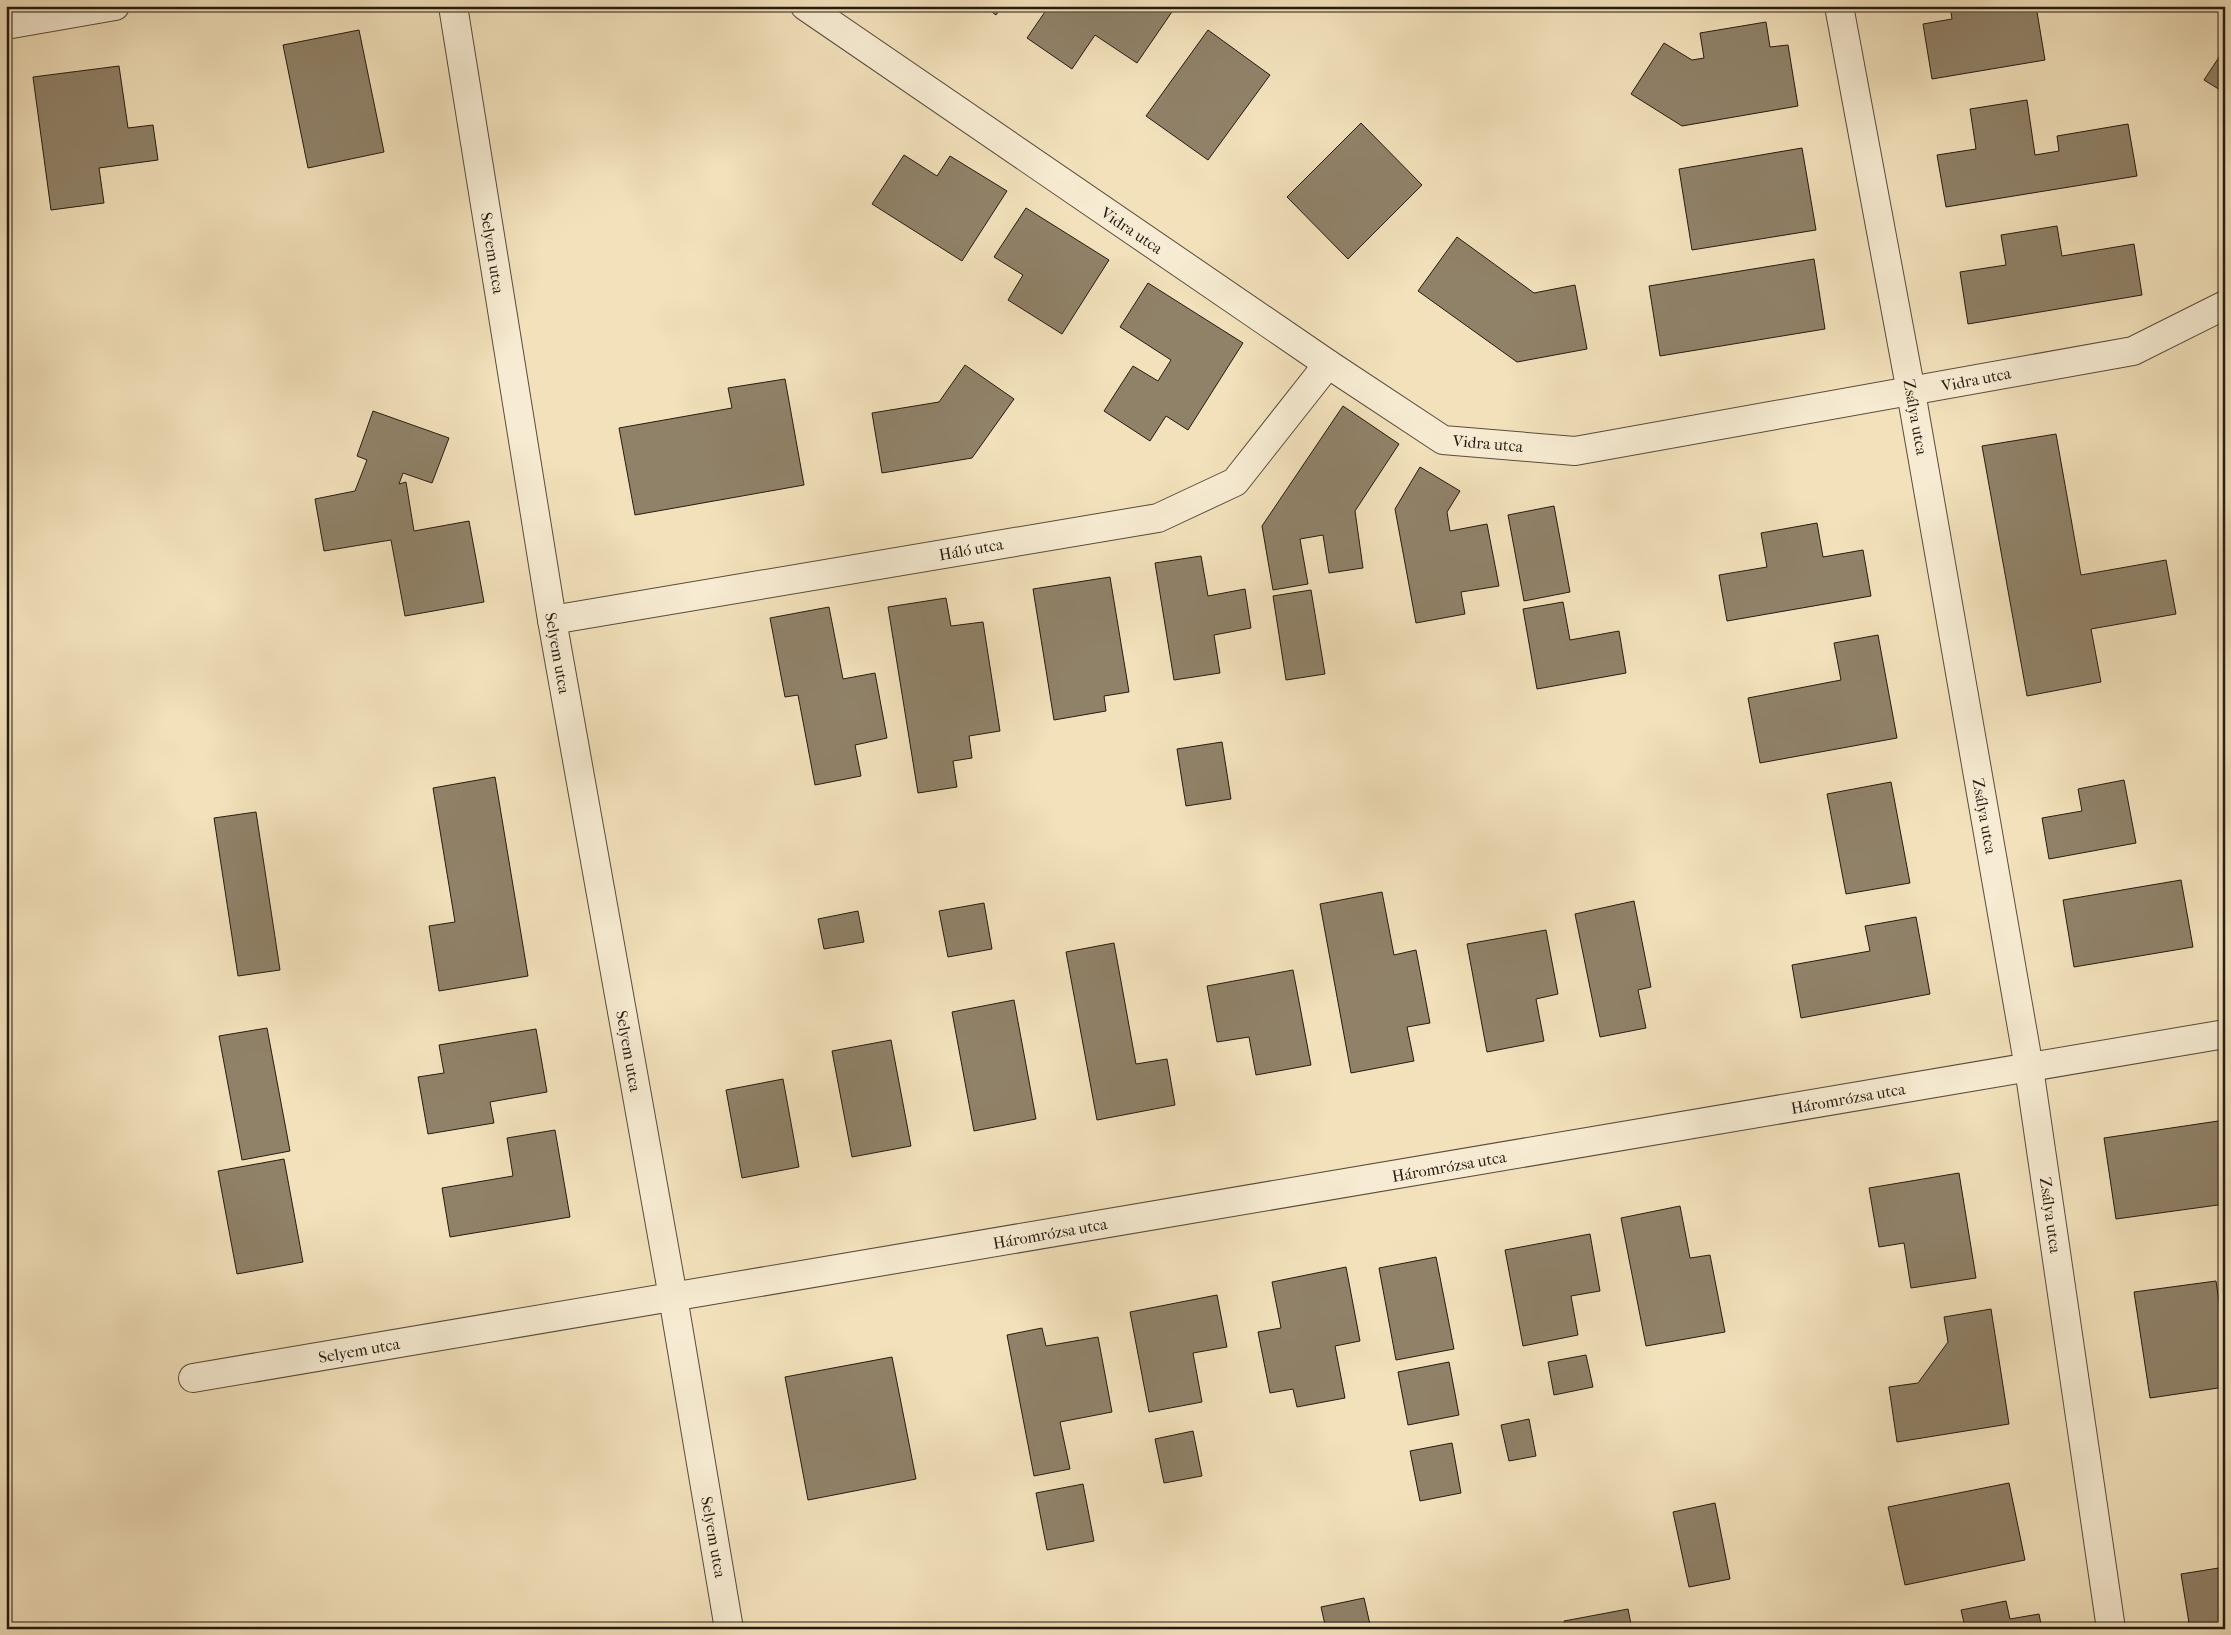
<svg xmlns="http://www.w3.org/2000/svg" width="2231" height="1635" font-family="'IM FELL French Canon',serif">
  <rect width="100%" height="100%" fill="#f2e1bb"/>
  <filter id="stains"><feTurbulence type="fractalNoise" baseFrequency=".004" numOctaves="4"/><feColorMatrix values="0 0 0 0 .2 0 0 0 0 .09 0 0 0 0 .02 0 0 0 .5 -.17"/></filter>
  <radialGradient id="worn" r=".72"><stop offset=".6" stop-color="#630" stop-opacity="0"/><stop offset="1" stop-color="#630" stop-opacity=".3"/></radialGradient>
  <g fill="#908269" stroke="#251b10">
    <polygon points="984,6 1002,6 996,15"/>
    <polygon points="1049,6 1176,6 1137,63 1095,35 1072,69 1027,38"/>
    <polygon points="1950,6 2009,6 2010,9 2036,6 2045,60 1932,79 1923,24 1952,19"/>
    <polygon points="1766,22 1770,47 1788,45 1798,106 1682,126 1631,94 1664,43 1692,60 1704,58 1700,33"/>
    <polygon points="359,30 384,152 308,168 283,45"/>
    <polygon points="1208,30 1270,75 1208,160 1146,116"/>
    <polygon points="2225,48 2225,93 2204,80"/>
    <polygon points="119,66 128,128 153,125 158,160 99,168 104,203 51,210 33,77"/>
    <polygon points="2027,100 2035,155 2059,151 2057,136 2128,124 2137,176 1946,207 1937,155 1976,149 1970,109"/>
    <polygon points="1361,123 1422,185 1348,259 1287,197"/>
    <polygon points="1802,148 1816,230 1692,250 1679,169"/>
    <polygon points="904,155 937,176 950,156 1007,191 962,261 872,204"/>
    <polygon points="1026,208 1109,260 1062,334 1008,300 1023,275 994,257"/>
    <polygon points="2057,226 2062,256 2134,244 2142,295 1968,324 1960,272 2006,265 2001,235"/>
    <polygon points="1457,237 1534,293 1575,285 1587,349 1517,362 1418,291"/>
    <polygon points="1814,259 1825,329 1660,356 1649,286"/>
    <polygon points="1148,283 1243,343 1188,430 1166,416 1150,441 1104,411 1133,366 1158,381 1171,360 1120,327"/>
    <polygon points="965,365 1014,399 972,458 882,473 872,413 939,402"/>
    <polygon points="785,379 804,485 635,515 619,428 732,408 728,388"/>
    <polygon points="1343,406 1399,444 1355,511 1363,568 1329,573 1323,535 1300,539 1308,584 1273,590 1262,526"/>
    <polygon points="373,411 449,438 432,483 403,473 399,484 406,482 414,531 469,521 484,602 405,616 391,540 324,551 315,499 355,491 367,460 357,456"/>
    <polygon points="2056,434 2081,575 2166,560 2176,614 2091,629 2101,682 2027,696 1982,446"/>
    <polygon points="1420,467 1460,491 1447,512 1450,531 1487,524 1499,586 1461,592 1465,614 1416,623 1395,509"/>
    <polygon points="1554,506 1570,592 1524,601 1508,515"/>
    <polygon points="1817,523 1823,557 1863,550 1871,596 1727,621 1719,575 1767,567 1761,533"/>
    <polygon points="1201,556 1208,596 1245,589 1251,628 1214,635 1220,673 1174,680 1155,563"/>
    <polygon points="1110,577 1129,692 1104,696 1106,711 1054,720 1033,589"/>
    <polygon points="1311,590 1325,674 1286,680 1273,596"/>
    <polygon points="946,598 951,626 983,622 1000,731 969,736 972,758 953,761 957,787 918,793 888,607"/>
    <polygon points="1563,602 1570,640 1619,631 1626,673 1537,689 1523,609"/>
    <polygon points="829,607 843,679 875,673 887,738 855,745 861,776 815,785 798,695 785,697 770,618"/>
    <polygon points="1878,635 1897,738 1760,763 1748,698 1841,680 1834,643"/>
    <polygon points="1222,742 1231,799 1186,806 1177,749"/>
    <polygon points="495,777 528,976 439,991 429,926 455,922 433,788"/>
    <polygon points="2124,780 2136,843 2049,859 2042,818 2082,811 2078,789"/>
    <polygon points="1891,782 1910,883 1846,894 1827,794"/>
    <polygon points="256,812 280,970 238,976 214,818"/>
    <polygon points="2181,880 2193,947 2074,967 2063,900"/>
    <polygon points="1382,892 1394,955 1416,950 1430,1023 1407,1027 1414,1061 1351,1073 1320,904"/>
    <polygon points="1634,901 1651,987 1638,990 1646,1028 1600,1037 1575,914"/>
    <polygon points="984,903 992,949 948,957 939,911"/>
    <polygon points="858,911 864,942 824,949 818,919"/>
    <polygon points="1916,917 1930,994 1801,1018 1792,965 1870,951 1865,926"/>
    <polygon points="1546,930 1558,994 1536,999 1544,1041 1487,1052 1467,944"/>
    <polygon points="1114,943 1136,1064 1167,1059 1175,1105 1097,1120 1066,952"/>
    <polygon points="1293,970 1311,1065 1256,1075 1249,1037 1217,1042 1207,986"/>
    <polygon points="1014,1000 1036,1119 974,1131 952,1012"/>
    <polygon points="267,1028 290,1151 242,1160 219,1036"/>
    <polygon points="536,1029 547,1092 490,1102 494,1123 428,1134 418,1077 444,1073 439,1045"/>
    <polygon points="891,1040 911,1146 852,1157 832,1051"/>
    <polygon points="783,1079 799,1167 742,1178 726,1090"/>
    <polygon points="2225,1120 2225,1204 2116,1219 2104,1138"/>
    <polygon points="555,1130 570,1217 450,1237 442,1188 513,1176 507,1138"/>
    <polygon points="284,1159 303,1262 237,1274 218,1171"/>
    <polygon points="1959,1173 1976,1278 1911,1288 1904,1243 1879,1247 1869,1188"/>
    <polygon points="1680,1206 1690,1258 1710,1255 1725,1332 1646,1346 1621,1218"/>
    <polygon points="1590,1234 1600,1291 1571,1296 1578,1335 1523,1346 1505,1250"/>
    <polygon points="1436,1257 1454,1349 1396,1360 1379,1268"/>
    <polygon points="1346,1267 1360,1341 1335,1346 1345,1398 1297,1407 1293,1389 1270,1393 1258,1332 1281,1328 1272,1282"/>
    <polygon points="2216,1281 2222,1322 2225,1321 2225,1387 2150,1398 2134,1292"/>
    <polygon points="1217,1295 1227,1347 1193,1353 1202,1402 1149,1412 1130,1312"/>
    <polygon points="1991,1309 2009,1424 1897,1442 1889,1387 1918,1383 1948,1342 1944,1317"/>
    <polygon points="1042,1328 1046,1346 1098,1337 1112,1412 1060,1422 1070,1469 1034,1476 1007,1335"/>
    <polygon points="1586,1355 1593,1387 1554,1395 1548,1362"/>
    <polygon points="892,1357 916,1479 808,1500 785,1377"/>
    <polygon points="1449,1362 1459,1415 1408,1425 1398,1372"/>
    <polygon points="1529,1419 1536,1456 1509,1461 1501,1425"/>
    <polygon points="1193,1431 1202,1476 1164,1483 1155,1439"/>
    <polygon points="1452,1443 1461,1493 1420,1501 1410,1451"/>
    <polygon points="2009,1483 2025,1560 1905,1585 1888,1507"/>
    <polygon points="1083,1484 1094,1541 1047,1550 1036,1493"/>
    <polygon points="1715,1503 1730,1579 1689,1587 1673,1512"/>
    <polygon points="2225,1567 2225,1629 2190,1629 2181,1574"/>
    <polygon points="1364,1598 1371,1629 1326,1629 1321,1607"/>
    <polygon points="2006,1601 2010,1619 2039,1614 2042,1629 1955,1629 1965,1627 1961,1610"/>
    <polygon points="1628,1609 1632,1629 1565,1629 1564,1621"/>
  </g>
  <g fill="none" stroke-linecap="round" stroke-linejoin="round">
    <defs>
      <g id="street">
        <polyline points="453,6 552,620 673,1297 729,1629"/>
        <polyline points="805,6 1328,364 1443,440 1575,451 2133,351 2225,305"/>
        <polyline points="1839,6 1911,392 2029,1068 2111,1629"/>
        <polyline points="6,25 115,6"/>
        <polyline points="552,620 1158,518 1235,482 1328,364"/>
        <polyline points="193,1378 2225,1034"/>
      </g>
    </defs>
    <use href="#street" stroke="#584c3b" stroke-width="30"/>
    <use href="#street" stroke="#f7ecd3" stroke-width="28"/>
  </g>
  <g text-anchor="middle" stroke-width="4" stroke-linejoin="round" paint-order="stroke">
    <g font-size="16" fill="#251b10" stroke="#f7ecd3">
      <text transform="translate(1132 230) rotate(34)" y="6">Vidra utca</text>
      <text transform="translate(493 253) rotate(81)" y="6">Selyem utca</text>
      <text transform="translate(1976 379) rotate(-11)" y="6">Vidra utca</text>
      <text transform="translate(1916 417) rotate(80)" y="6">Zsálya utca</text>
      <text transform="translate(1488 443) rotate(5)" y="6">Vidra utca</text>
      <text transform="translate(971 549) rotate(-10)" y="6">Háló utca</text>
      <text transform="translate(558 653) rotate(80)" y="6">Selyem utca</text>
      <text transform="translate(1985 816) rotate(80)" y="6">Zsálya utca</text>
      <text transform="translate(629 1051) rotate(80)" y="6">Selyem utca</text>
      <text transform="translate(1848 1098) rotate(-10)" y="6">Háromrózsa utca</text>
      <text transform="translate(1449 1166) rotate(-10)" y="6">Háromrózsa utca</text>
      <text transform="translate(2051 1215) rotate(82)" y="6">Zsálya utca</text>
      <text transform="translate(1050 1233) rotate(-10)" y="6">Háromrózsa utca</text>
      <text transform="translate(359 1350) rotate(-10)" y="6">Selyem utca</text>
      <text transform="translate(714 1537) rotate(80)" y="6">Selyem utca</text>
    </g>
  </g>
  <rect width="2231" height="1635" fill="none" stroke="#f2e1bb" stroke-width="25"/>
  <rect x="8" y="8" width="2216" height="1620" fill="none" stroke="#251b10" stroke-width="2.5"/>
  <rect x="12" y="12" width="2206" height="1610" fill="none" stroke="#251b10"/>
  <rect width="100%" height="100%" filter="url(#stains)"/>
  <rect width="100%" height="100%" fill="url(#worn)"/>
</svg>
